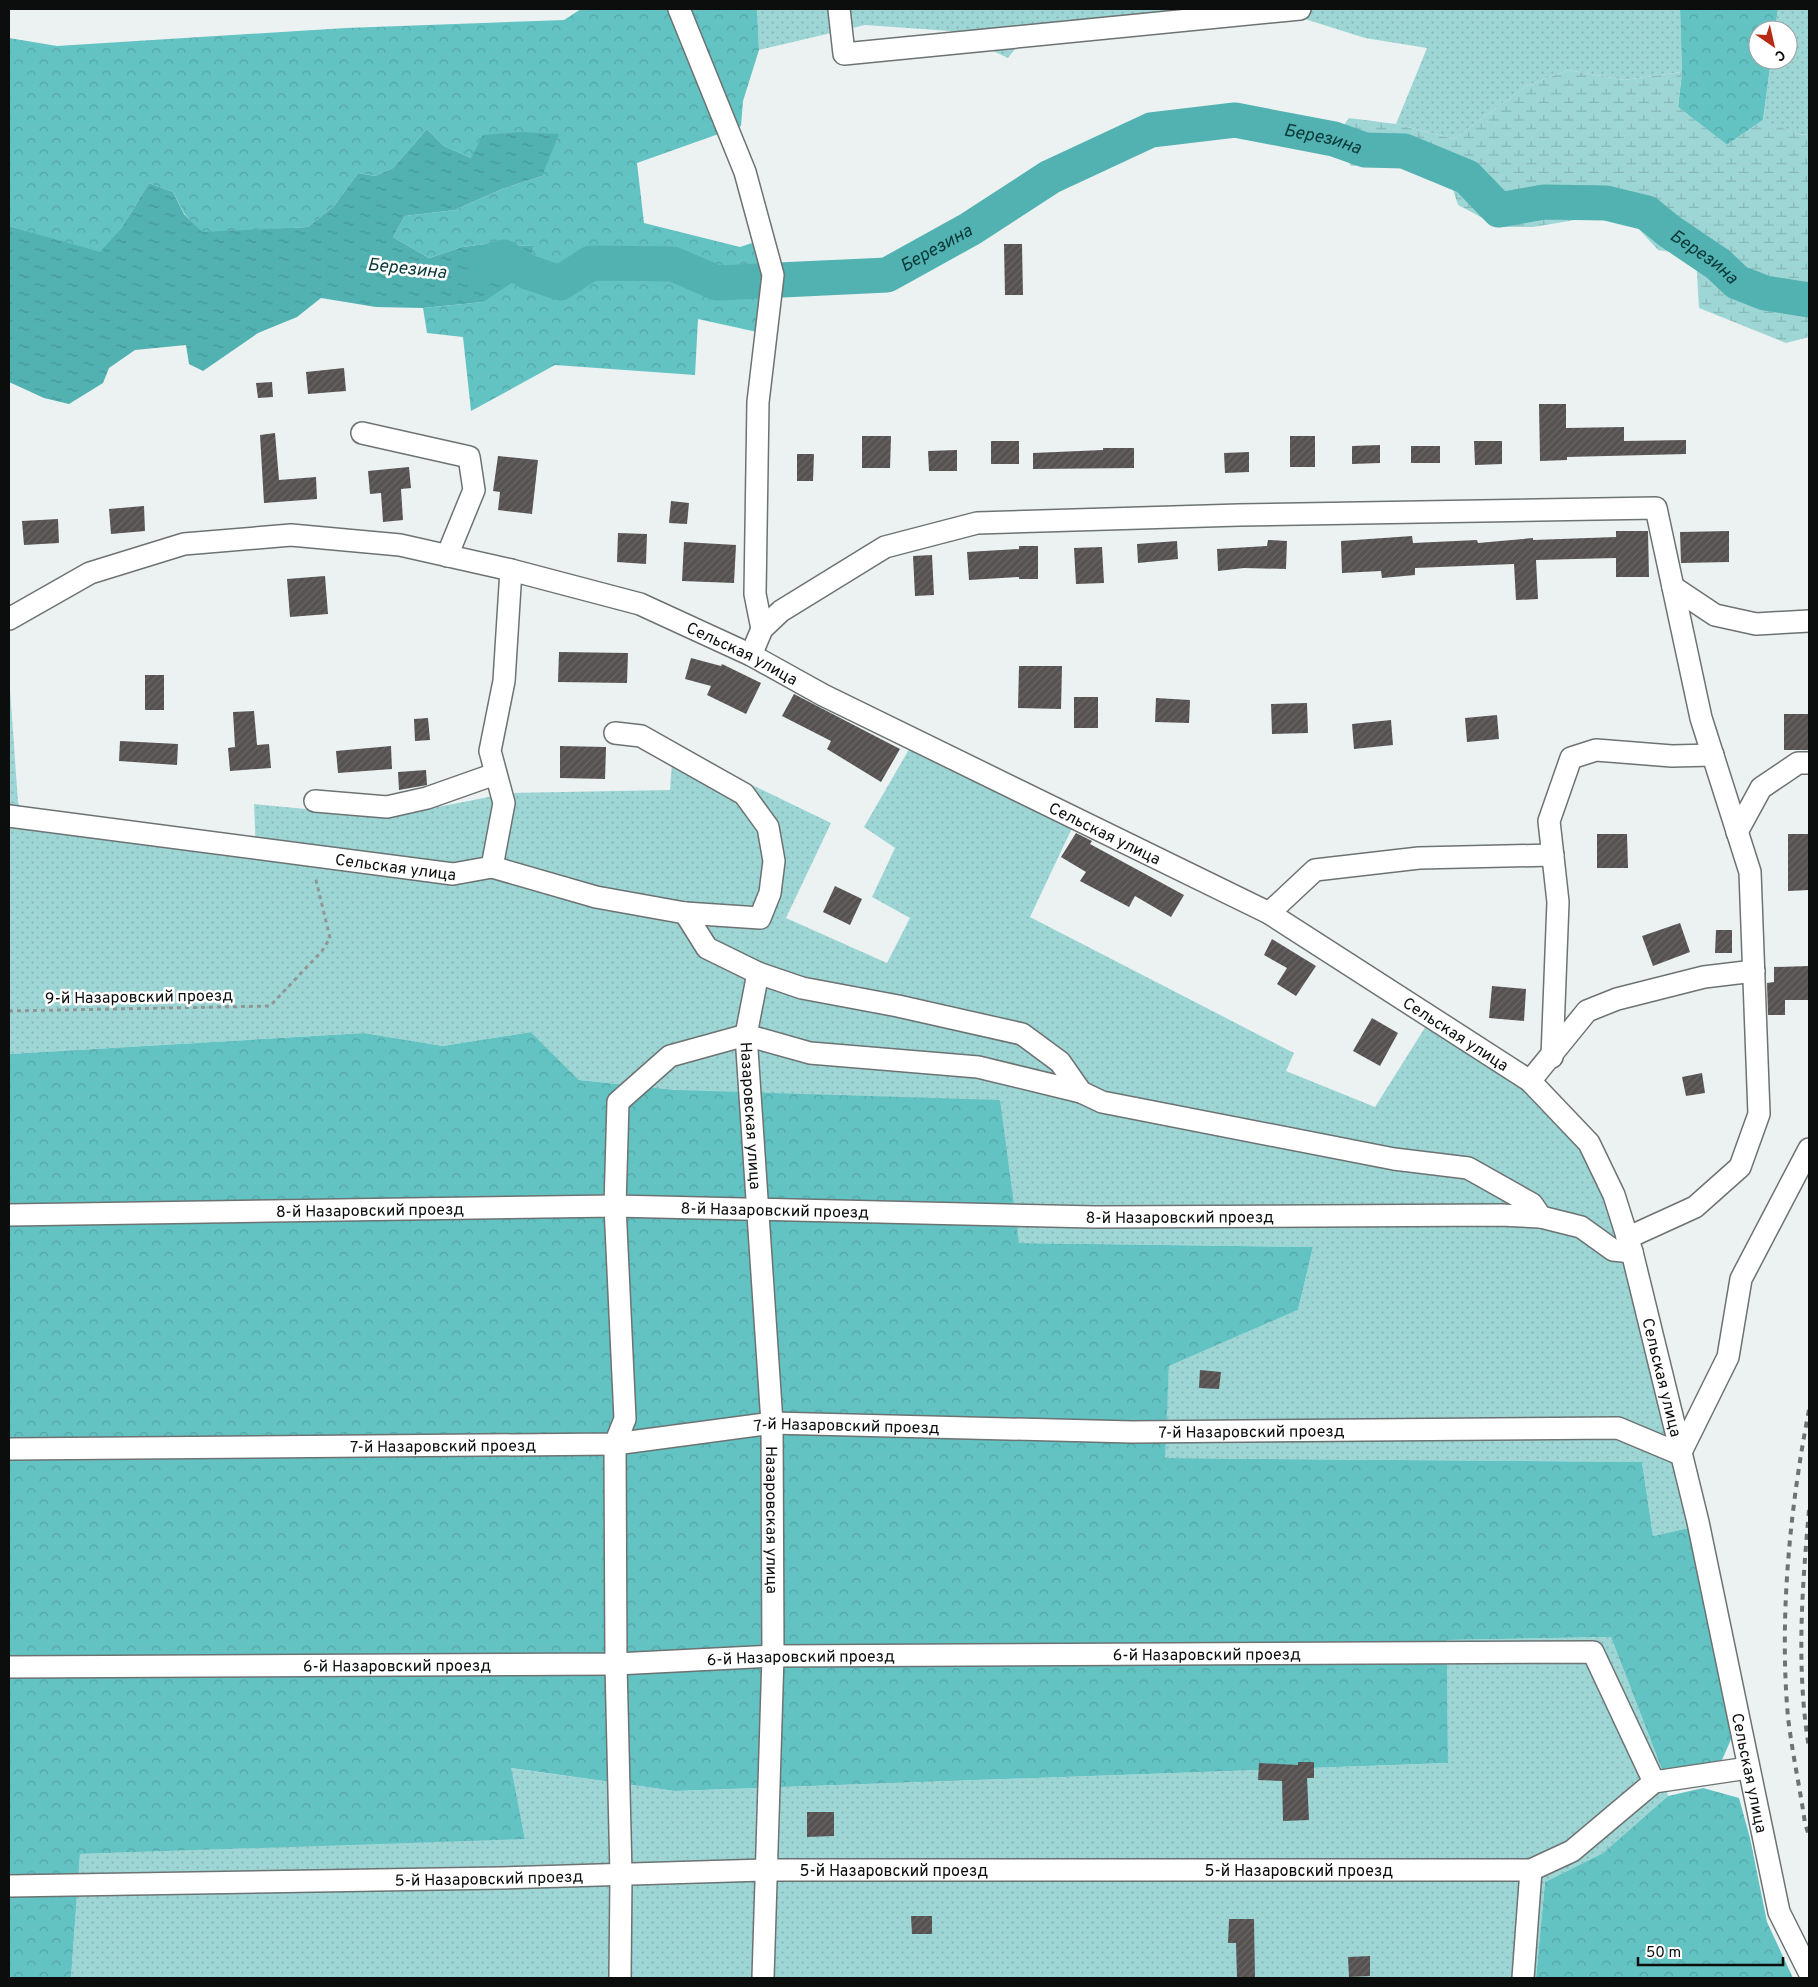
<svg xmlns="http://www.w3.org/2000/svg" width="1818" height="1987" font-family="Overpass,sans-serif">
  <defs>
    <pattern id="grass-dots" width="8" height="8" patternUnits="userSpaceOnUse" patternTransform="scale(1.25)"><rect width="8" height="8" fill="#9ed6d5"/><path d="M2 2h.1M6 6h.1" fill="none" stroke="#87b6b6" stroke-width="1.8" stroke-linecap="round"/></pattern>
    <pattern id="forest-crowns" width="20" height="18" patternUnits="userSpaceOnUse" patternTransform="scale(1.25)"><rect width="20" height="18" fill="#63c2c2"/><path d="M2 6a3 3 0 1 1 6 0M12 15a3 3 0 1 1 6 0" fill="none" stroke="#55a6a6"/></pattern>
    <pattern id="wetland-marsh" width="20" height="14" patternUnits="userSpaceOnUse" patternTransform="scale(1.25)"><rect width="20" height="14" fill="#9ed6d5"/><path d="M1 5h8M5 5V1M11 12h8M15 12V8" fill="none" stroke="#87b6b6"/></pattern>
    <pattern id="water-ripples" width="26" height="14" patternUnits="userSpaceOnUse" patternTransform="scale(1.25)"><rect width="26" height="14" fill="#52b1b1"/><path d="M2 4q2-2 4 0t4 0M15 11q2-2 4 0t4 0" fill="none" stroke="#469797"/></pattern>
    <pattern id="building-hatch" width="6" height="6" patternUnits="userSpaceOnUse" patternTransform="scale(1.25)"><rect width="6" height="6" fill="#565251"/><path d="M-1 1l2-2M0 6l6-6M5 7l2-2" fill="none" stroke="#696665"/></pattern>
  </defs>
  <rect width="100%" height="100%" fill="#ecf2f2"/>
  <g fill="url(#grass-dots)">
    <polygon points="757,9 1680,9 1682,72 1624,80 1568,70 1526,86 1454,139 1396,124 1427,48 1365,38 1276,10 1030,29 1008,58 950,31 865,25 759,50"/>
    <polygon points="1778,9 1809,9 1809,135 1797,134 1763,121 1771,60 1788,60 1788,30 1775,30"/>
    <polygon points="9,675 18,802 27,825 256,852 254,804 387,817 509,793 670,790 673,747 831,823 786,918 887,963 910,918 872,897 895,848 864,827 911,746 1073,826 1030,917 1294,1053 1286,1071 1375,1107 1426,1026 1531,1095 1573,1138 1606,1198 1618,1236 1689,1528 1653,1536 1642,1462 1164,1458 1169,1366 1298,1310 1313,1247 1019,1243 676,1090 579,1080 531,1032 443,1046 364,1033 9,1054"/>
    <polygon points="1611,1637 1663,1772 1668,1796 1603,1853 1545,1882 1536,1978 71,1978 80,1854 525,1838 510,1768 675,1791 1448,1763 1447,1640"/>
  </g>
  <g fill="url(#forest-crowns)">
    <polygon points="581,9 757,9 759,50 743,101 741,126 637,163 644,223 740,247 755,242 761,280 757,332 698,319 695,375 555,365 471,411 463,337 427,333 423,308 483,302 533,246 486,244 462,247 429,258 393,237 405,216 455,210 502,189 542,176 471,158 444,146 427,129 393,168 375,176 358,173 334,206 308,227 201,233 184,213 173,192 149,183 122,227 100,253 9,226 9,38 57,46 346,28 564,20"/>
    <polygon points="1680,9 1778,9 1775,30 1758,30 1758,60 1771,60 1763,120 1727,145 1678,107 1682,72"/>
    <polygon points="531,1032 579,1080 676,1090 1000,1100 1019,1243 1313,1247 1298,1310 1169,1366 1165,1458 1642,1462 1653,1536 1689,1528 1732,1737 1722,1760 1663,1772 1611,1637 1447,1640 1448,1763 675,1791 511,1768 525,1839 80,1854 71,1978 9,1978 9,1054 364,1033 443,1046"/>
    <polygon points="1703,1788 1739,1798 1750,1838 1767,1922 1793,1978 1536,1978 1545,1882 1603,1853 1668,1796"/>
  </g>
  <polygon fill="url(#wetland-marsh)" points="1568,70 1624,80 1682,72 1678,107 1727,145 1763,120 1797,134 1809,135 1809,337 1786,343 1699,308 1696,256 1658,250 1623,212 1533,227 1500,227 1458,205 1447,171 1409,162 1351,166 1334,139 1349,118 1396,124 1454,139 1526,86"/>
  <polygon fill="url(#water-ripples)" points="427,129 444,146 471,158 483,135 521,132 559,134 542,176 502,189 455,210 405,216 393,237 429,258 462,247 486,244 533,246 528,272 483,302 423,308 376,307 321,298 297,317 258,333 203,371 189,364 186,345 135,350 109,368 103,383 69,404 44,398 9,382 9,226 100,252 122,227 149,183 173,192 184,214 202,232 308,227 334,206 358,173 375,176 393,168"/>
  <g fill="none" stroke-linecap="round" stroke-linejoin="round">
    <path stroke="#52b1b1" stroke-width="35" id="s1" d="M 485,263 L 504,257 L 528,272 L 560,283 L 591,263 L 673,264 L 717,283 L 887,275 L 970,229 L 1050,177 L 1151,130 L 1235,120 L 1334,139 L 1365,150 L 1404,151 L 1467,177 L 1499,210 L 1544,202 L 1606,203 L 1647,213 L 1669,231 L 1718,264 L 1737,282 L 1765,293 L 1809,300"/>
  </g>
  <g fill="url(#building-hatch)">
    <polygon points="1004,244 1022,244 1023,295 1005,295"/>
    <polygon points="344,368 346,391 308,394 306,372"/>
    <polygon points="272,382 273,397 258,398 256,383"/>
    <polygon points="1539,404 1566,404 1566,428 1624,427 1624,441 1686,440 1686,454 1567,457 1567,460 1540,461"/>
    <polygon points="275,433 279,480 316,477 317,499 264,503 260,435"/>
    <polygon points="862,436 891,436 890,468 862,468"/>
    <rect x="1290" y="436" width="25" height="31"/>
    <rect x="991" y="441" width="28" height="23"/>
    <polygon points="1474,441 1502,441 1502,464 1475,465"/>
    <polygon points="1380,445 1380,463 1352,464 1352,446"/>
    <rect x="1411" y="446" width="29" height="17"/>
    <polygon points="1103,448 1134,448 1134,468 1033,469 1033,453 1103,450"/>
    <polygon points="957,450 957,471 929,471 928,451"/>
    <polygon points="1249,452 1249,472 1225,473 1224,453"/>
    <polygon points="797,454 814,454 813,481 797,481"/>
    <polygon points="498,456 538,460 532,514 498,510 500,492 493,491"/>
    <polygon points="409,467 411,488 401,489 403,520 383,522 381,493 370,494 368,471"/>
    <polygon points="671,501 689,503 687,524 669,523"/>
    <polygon points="144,506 145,531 111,534 109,509"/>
    <polygon points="58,519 59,543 24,545 22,521"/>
    <polygon points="1616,531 1648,531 1649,577 1616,577 1616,558 1536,560 1538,599 1516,600 1514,564 1415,568 1415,575 1382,578 1381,571 1342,573 1341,541 1412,536 1413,543 1477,540 1478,543 1533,538 1533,540 1616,537"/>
    <polygon points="1729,531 1729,562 1681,563 1680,532"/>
    <polygon points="618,533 647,534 646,564 617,562"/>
    <polygon points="1268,540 1287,541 1286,569 1244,568 1218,571 1217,549 1267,546"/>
    <polygon points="1177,541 1178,559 1138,563 1137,544"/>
    <polygon points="684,542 736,545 734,583 682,581"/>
    <polygon points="1019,546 1038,546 1038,579 1019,579 1019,577 969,580 967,552 1019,549"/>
    <polygon points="1102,547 1104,583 1076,584 1074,548"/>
    <polygon points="932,555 934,595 915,596 913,556"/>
    <polygon points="325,576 328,614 290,617 287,579"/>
    <polygon points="559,652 628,653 627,683 558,682"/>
    <polygon points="691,658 721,666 722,664 761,683 746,714 707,695 711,686 685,679"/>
    <polygon points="1019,666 1062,666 1061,709 1018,708"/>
    <rect x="145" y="675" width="19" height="35"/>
    <polygon points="794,694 900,749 881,782 827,749 831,741 782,716"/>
    <rect x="1074" y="697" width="24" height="31"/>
    <polygon points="1156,698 1190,700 1189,723 1155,722"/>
    <polygon points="1307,703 1308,733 1272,734 1271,704"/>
    <polygon points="254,711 257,745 269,744 271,768 230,771 228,748 235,747 233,712"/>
    <rect x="1784" y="714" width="25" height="36"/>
    <polygon points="1497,715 1499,739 1467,742 1465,718"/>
    <polygon points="428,718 430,740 415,741 414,719"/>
    <polygon points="1391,720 1393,745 1354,749 1352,724"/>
    <polygon points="120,741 178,744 177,765 119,761"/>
    <polygon points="391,746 392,769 338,773 336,751"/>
    <polygon points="560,746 606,747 605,779 560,778"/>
    <polygon points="426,770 427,785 399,790 398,772"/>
    <polygon points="1076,833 1092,841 1090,844 1184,895 1171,917 1135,896 1129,907 1080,881 1086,872 1061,857"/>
    <polygon points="1597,834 1627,834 1628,868 1597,868"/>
    <polygon points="1788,834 1809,834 1809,890 1788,891"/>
    <polygon points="835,886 862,899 850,925 823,912"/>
    <polygon points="1680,923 1690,952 1653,966 1642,936"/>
    <polygon points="1716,930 1732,930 1732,953 1715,953"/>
    <polygon points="1272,939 1316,966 1296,996 1277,984 1287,968 1264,955"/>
    <polygon points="1809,966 1809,1000 1785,1000 1785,1015 1768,1015 1767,983 1774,982 1774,967"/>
    <polygon points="1492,986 1526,989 1524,1021 1489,1018"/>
    <polygon points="1372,1018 1398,1033 1380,1066 1353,1051"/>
    <polygon points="1702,1073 1705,1093 1686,1096 1682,1077"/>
    <polygon points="1200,1370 1221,1372 1219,1389 1199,1388"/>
    <polygon points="1298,1762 1314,1762 1314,1778 1307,1778 1309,1820 1283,1821 1282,1781 1258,1780 1259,1763 1298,1765"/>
    <polygon points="807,1812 834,1812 834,1836 807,1837"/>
    <polygon points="911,1916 932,1916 932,1934 912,1934"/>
    <polygon points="1229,1919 1254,1919 1255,1978 1237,1978 1236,1943 1228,1943"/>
    <polygon points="1370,1956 1370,1976 1349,1977 1348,1957"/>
  </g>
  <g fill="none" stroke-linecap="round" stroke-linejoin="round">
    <defs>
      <g id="minor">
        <polyline points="679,9 745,172 773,275 758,402 755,594 762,629"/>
        <polyline points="839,9 844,54 1300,9"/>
        <polyline points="362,433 469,457 474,490 447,556"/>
        <polyline points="1673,587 1715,615 1756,624 1809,621"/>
        <path id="s2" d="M 9,619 L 90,573 L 184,544 L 291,535 L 400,545 L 511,570 L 640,604 L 751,655 L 823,695 L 1269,913 L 1530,1081 L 1589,1143 L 1614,1195 L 1632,1252 L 1698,1522 L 1779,1912 L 1809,1972"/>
        <polyline points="751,655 762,629 781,611 885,547 977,523 1239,515 1656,508 1701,718 1750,872 1759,1114 1740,1167 1695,1207 1627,1238"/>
        <polyline points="315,801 387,807 427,798 495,774"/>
        <path id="s3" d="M 9,816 L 453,874 L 492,867 L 504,803 L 490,751 L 504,681 L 511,570"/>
        <polyline points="1737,832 1761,788 1798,763 1809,763"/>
        <polyline points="492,867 596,897 685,913 760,918 770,893 774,861 768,827 744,794 641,736 615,733"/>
        <polyline points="685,913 707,948 758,973 802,988 898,1006 1022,1034 1060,1062 1081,1092 1102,1102 1394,1159 1468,1168 1532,1204 1541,1217 1581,1227 1613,1250 1632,1252"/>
        <polyline points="1269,913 1315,870 1419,858 1553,855"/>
        <path id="s4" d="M 758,973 L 746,1035 L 772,1423 L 773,1656 L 763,1978"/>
        <polyline points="1552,1057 1558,902 1549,821 1571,758 1596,750 1672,756 1713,755"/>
        <polyline points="1530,1081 1587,1011 1617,999 1704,977 1754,971"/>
        <path id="s5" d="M 9,1215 L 615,1206 L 1095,1217 L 1501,1215 L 1541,1217"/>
        <path id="s6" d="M 9,1449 L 615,1444 L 772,1423 L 1132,1432 L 1618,1428 L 1680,1454 L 1728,1357 L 1741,1279 L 1809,1149"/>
        <path id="s7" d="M 9,1667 L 616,1664 L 773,1656 L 1593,1652 L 1654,1782"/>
        <path id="s8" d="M 9,1886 L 501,1878 L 766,1870 L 1531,1870 L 1572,1851 L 1654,1782 L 1748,1768"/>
        <polyline points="620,1978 621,1875 616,1664 615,1444 625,1419 615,1206 618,1102 670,1056 746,1035 810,1053 978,1067 1081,1092"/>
        <polyline points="1523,1978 1531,1870"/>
      </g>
    </defs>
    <use href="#minor" stroke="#6d7272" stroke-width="24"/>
    <polyline stroke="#919696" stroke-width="3" stroke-dasharray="4 4" stroke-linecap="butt" points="9,1011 270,1006 322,951 330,938 315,876"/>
    <use href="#minor" stroke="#fff" stroke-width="21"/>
    <g stroke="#6f7272" stroke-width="4" stroke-dasharray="6 6" stroke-linecap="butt">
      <path d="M 1809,1410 C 1790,1507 1779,1618 1788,1717 C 1792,1752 1800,1788 1805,1823 L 1809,1836"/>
      <path d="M 1809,1510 C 1802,1589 1796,1669 1809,1748"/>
    </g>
  </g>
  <g text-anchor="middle" stroke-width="5" stroke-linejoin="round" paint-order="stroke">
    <g font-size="16" fill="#0c0e0e" stroke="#fff">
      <text dy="6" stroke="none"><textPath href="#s2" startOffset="769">Сельская улица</textPath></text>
      <text dy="6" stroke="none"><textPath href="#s2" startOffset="1174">Сельская улица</textPath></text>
      <text dy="6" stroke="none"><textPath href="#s3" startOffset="390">Сельская улица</textPath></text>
      <text transform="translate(139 996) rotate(-1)" y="6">9-й Назаровский проезд</text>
      <text dy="6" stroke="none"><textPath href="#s2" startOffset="1579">Сельская улица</textPath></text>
      <text dy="6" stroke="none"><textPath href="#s4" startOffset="144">Назаровская улица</textPath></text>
      <text dy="6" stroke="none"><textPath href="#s5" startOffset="361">8-й Назаровский проезд</textPath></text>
      <text dy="6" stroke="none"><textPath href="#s5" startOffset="766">8-й Назаровский проезд</textPath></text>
      <text dy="6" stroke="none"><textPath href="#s5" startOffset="1171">8-й Назаровский проезд</textPath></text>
      <text dy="6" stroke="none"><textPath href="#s2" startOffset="1999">Сельская улица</textPath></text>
      <text dy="6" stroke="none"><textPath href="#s6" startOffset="839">7-й Назаровский проезд</textPath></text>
      <text dy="6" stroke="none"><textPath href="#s6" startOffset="1244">7-й Назаровский проезд</textPath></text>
      <text dy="6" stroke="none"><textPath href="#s6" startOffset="434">7-й Назаровский проезд</textPath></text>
      <text dy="6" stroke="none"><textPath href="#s4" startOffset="549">Назаровская улица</textPath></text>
      <text dy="6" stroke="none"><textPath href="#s7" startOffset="1198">6-й Назаровский проезд</textPath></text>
      <text dy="6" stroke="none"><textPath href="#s7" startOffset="792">6-й Назаровский проезд</textPath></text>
      <text dy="6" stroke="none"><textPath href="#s7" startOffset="388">6-й Назаровский проезд</textPath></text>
      <text dy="6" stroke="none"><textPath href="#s2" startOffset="2404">Сельская улица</textPath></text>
      <text dy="6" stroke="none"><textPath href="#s8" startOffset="885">5-й Назаровский проезд</textPath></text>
      <text dy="6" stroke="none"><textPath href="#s8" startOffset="1290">5-й Назаровский проезд</textPath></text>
      <text dy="6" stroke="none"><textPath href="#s8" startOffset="480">5-й Назаровский проезд</textPath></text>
    </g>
    <g font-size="18" font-style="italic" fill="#083838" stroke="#fff">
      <text dy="6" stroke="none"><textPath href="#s1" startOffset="895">Березина</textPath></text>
      <text dy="6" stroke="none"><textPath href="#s1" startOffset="475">Березина</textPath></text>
      <text dy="6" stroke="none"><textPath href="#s1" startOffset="1314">Березина</textPath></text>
      <text transform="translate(407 268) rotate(6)" y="6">Березина</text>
    </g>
  </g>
  <rect width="1818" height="1987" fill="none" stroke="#0c0e0e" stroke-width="20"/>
  <g transform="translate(1773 45) rotate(146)"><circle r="24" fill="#ffffff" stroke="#9e9f9f"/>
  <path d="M0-4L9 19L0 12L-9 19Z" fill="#b72b16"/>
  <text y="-8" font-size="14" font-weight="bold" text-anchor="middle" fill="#0c0e0e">С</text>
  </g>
  <path d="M1638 1957v8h145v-8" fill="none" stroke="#0c0e0e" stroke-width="2.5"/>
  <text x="1646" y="1957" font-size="15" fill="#0c0e0e" stroke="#ffffff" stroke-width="4" paint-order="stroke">50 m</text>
</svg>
